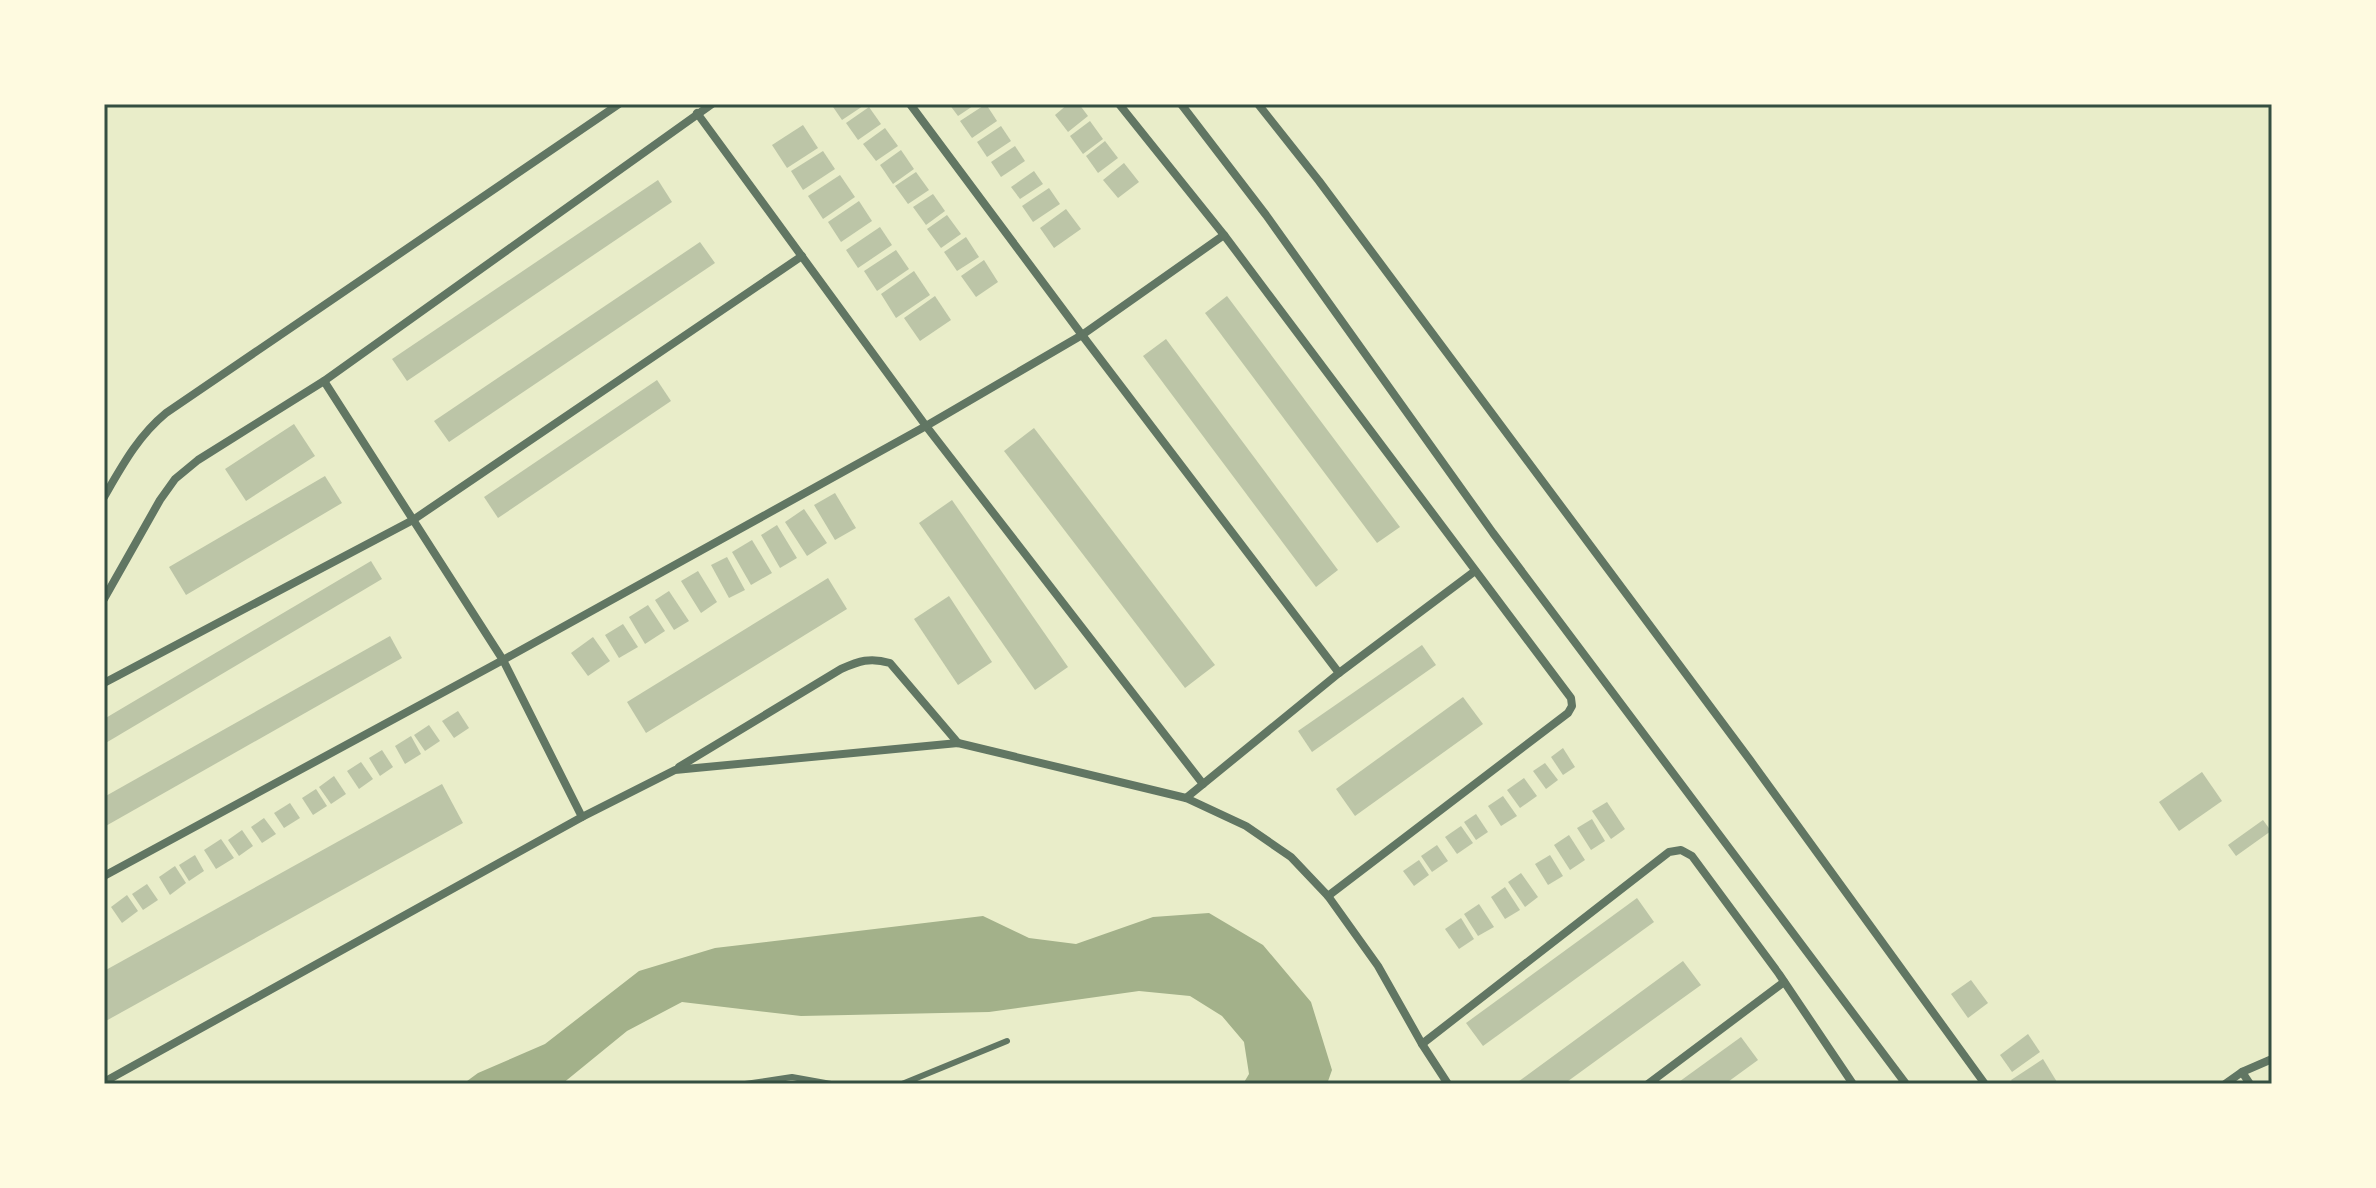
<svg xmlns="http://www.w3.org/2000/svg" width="2376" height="1188" font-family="'DM Sans',sans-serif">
  <rect width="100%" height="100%" fill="#e9edc9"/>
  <polygon fill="#a3b18a" points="1209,913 1263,945 1311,1002 1332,1070 1327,1084 1243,1084 1249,1074 1244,1042 1222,1016 1190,996 1139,991 989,1012 801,1016 682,1002 627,1031 562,1084 463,1084 478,1073 545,1044 639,971 715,948 983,916 1029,938 1076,944 1153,917"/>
  <g fill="#bcc5a7">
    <polygon points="831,104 866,104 842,120"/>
    <polygon points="949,104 976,104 958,116"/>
    <polygon points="986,104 997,121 972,138 960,121"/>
    <polygon points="1068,104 1079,104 1088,116 1068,132 1055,115"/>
    <polygon points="869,107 881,124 858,140 846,123"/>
    <polygon points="1090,121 1103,139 1083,154 1070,136"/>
    <polygon points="803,125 818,148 787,168 772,145"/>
    <polygon points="1001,126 1011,141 987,157 977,142"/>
    <polygon points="885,128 898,146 876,161 863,144"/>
    <polygon points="1105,141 1118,158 1098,173 1086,156"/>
    <polygon points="1015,146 1025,161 1001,177 991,162"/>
    <polygon points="901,150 914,169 893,184 880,165"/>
    <polygon points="823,151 835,169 803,190 791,171"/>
    <polygon points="1124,163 1139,182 1118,198 1103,180"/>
    <polygon points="1034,171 1043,184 1020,199 1011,187"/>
    <polygon points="916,172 929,190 908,204 895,186"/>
    <polygon points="840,175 855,197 823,219 808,196"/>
    <polygon points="658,180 672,202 407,381 392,359"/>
    <polygon points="1049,188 1060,204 1033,222 1022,206"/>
    <polygon points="933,194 945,211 926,225 913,207"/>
    <polygon points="859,201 872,221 841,242 828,222"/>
    <polygon points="1066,209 1081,229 1054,248 1040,228"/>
    <polygon points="947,215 961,234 941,248 927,229"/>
    <polygon points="880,227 892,245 858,268 846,250"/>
    <polygon points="966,237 979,257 957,271 944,252"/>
    <polygon points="700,242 715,263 449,442 434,421"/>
    <polygon points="896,250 909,269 877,291 864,271"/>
    <polygon points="984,260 998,282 976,297 961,276"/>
    <polygon points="914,271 930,295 896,318 881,294"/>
    <polygon points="935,296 951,320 920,341 904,318"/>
    <polygon points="1227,296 1400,527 1377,543 1205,313"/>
    <polygon points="1166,339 1338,570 1316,587 1143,356"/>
    <polygon points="657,380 671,401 498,518 484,497"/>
    <polygon points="294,424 315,456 246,501 225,469"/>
    <polygon points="1034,428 1215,665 1185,688 1004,451"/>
    <polygon points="325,476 342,503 186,595 169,567"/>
    <polygon points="835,493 856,528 835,540 814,505"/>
    <polygon points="952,500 1068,667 1035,690 919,523"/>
    <polygon points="804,509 827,543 807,556 785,522"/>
    <polygon points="777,525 797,558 780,568 761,535"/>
    <polygon points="752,540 772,573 751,585 732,552"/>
    <polygon points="727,557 745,590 729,598 711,565"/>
    <polygon points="371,561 382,579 104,744 104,719"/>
    <polygon points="698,571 717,602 701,613 681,581"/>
    <polygon points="828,578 847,609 646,733 627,702"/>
    <polygon points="669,591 689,621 674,630 655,600"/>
    <polygon points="949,596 992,662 958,685 914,619"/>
    <polygon points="648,605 665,631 645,644 629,617"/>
    <polygon points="623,624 638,647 619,658 605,635"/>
    <polygon points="390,636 402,658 104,827 104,797"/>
    <polygon points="593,637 610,661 588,676 571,653"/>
    <polygon points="1422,645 1436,665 1312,752 1298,731"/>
    <polygon points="1463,697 1483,724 1355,816 1336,789"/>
    <polygon points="458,711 469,728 454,738 442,721"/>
    <polygon points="429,725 440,741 425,751 414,735"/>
    <polygon points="411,736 421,754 405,764 395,746"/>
    <polygon points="1563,748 1575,767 1563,775 1551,757"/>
    <polygon points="382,750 393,767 380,776 369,758"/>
    <polygon points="361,762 373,779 359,789 347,771"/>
    <polygon points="1545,763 1558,780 1546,789 1533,771"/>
    <polygon points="2202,772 2222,801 2179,831 2159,802"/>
    <polygon points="334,776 346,794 331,804 319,787"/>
    <polygon points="1524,778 1537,796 1520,808 1507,790"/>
    <polygon points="442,784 463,823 104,1022 104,971"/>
    <polygon points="316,789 327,806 313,815 302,798"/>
    <polygon points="1503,796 1517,816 1501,826 1488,806"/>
    <polygon points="1607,802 1625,829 1611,839 1592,811"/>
    <polygon points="290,803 300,818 284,828 274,813"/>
    <polygon points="1476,814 1488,832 1476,840 1464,822"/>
    <polygon points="264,818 276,834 262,843 251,827"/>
    <polygon points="1592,819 1605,841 1591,850 1577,828"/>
    <polygon points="2263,820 2271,831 2236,856 2228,845"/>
    <polygon points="1461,826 1473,843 1457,854 1445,837"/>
    <polygon points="242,830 253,846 239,856 228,840"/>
    <polygon points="1569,835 1585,860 1570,870 1554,845"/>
    <polygon points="221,839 234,858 216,869 204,850"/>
    <polygon points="1437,845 1448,861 1432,872 1421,856"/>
    <polygon points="195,855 204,871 189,881 179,865"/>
    <polygon points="1550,855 1563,876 1548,885 1535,864"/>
    <polygon points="1419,860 1429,875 1414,886 1403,871"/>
    <polygon points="175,866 186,883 170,895 159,877"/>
    <polygon points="1521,873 1538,897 1525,907 1508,882"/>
    <polygon points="147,884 158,900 143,910 132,894"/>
    <polygon points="1505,887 1520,910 1505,919 1491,897"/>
    <polygon points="127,895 138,911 122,923 111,907"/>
    <polygon points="1637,898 1654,922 1483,1046 1466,1023"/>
    <polygon points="1479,904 1494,927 1478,936 1464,914"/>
    <polygon points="1461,918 1474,939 1459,949 1445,929"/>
    <polygon points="1683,961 1701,985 1619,1044 1564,1084 1515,1084"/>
    <polygon points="1971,980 1988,1003 1968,1018 1951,994"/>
    <polygon points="2028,1034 2040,1052 2012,1072 2000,1055"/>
    <polygon points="1741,1037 1758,1060 1725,1084 1676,1084"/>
    <polygon points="2043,1059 2057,1082 2054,1084 2014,1084 2011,1080"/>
  </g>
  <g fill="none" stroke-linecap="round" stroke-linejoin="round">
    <g stroke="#617663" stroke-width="6">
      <polyline points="745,1084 792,1077 831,1084"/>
      <polyline points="902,1084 1007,1041"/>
    </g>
    <g stroke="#617663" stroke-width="8">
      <polyline points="910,104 1082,335 1339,673"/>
      <polyline points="1119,104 1224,235 1571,698 1572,706 1568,713 1328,896"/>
      <polyline points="1181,104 1266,215 1493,533 1906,1084"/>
      <polyline points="1258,104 1319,181 1750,760 1985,1084"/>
      <polyline points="697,113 926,426 1203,784"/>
      <polyline points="324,381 503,660 582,817"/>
      <path d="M 104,497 C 122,466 138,436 166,413 L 619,104"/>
      <polyline points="104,599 160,500 175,479 198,460 324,381 712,104"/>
      <polyline points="104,683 413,520 802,256"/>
      <path d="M 679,767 L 841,669 C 859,661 870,657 890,663 L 958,743"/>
      <polyline points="1186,798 1339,673 1475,571"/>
      <polyline points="104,876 503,660 926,426 1082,335 1224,235"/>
      <polyline points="1422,1044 1669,852 1681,850 1692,856 1779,974 1853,1084"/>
      <polyline points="2242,1072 2250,1084"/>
      <polyline points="104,1082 582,817 675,770 958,743 1186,798 1246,826 1291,857 1328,896 1378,966 1422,1044 1448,1084"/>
      <polyline points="1648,1084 1784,982"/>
      <polyline points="2225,1084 2242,1072 2272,1059"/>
    </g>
  </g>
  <rect width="2376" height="1188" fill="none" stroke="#fefae0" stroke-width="212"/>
  <rect x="106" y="106" width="2164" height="976" fill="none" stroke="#344e41" stroke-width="3"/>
</svg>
